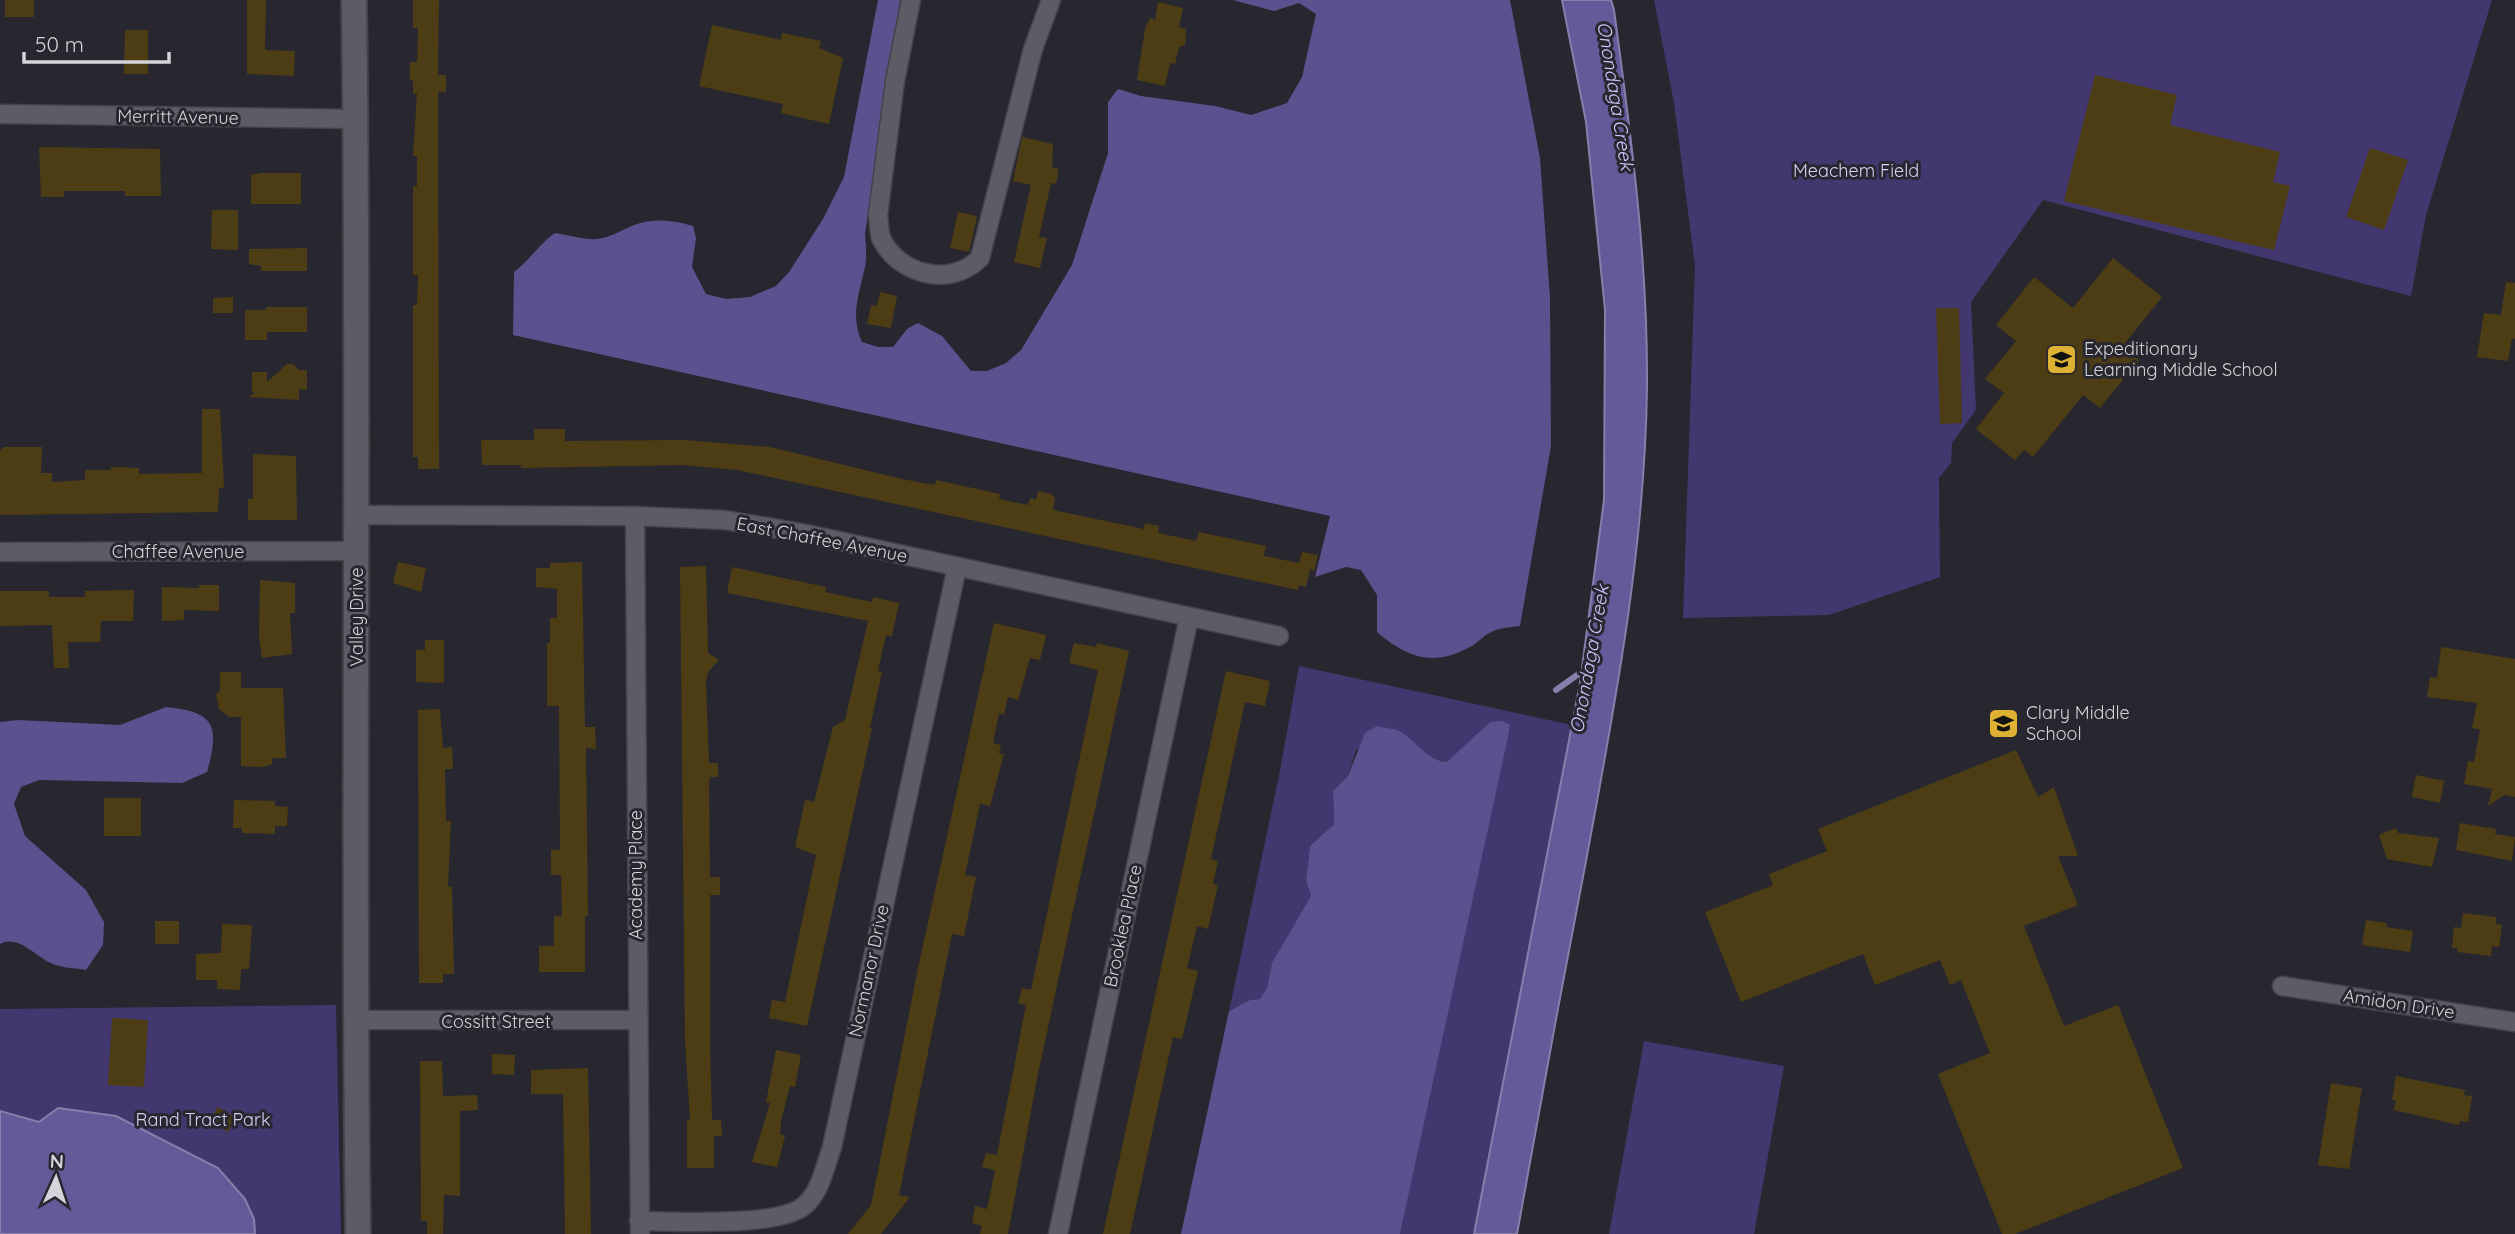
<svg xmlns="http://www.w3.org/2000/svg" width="2515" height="1234" font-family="Quicksand,sans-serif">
  <rect width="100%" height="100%" fill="#28272f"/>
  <g fill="#43376f">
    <polygon points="1654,0 2492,0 2426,215 2411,296 2043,200 1971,302 1976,410 1952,443 1951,463 1939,478 1940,577 1829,615 1683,618 1695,266 1674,103"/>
    <path d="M 1299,666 L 1572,725 L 1474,1234 L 1400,1234 L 1510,725 L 1490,722 L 1448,762 C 1428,760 1413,743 1399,731 L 1356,750 L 1348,776 L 1333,791 L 1334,824 L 1310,846 L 1306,880 L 1312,896 L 1272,963 L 1267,988 L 1261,999 L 1250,1000 L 1229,1011 L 1279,776 Z"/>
    <polygon points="336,1005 341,1234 0,1234 0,1009"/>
    <polygon points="1644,1041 1784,1066 1754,1234 1609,1234"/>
  </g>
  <g fill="#5c508f">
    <path d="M 878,0 L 900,0 L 865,234 C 866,245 867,257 865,267 C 859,295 850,315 862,342 L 878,347 L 893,347 L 907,329 L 918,323 L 942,336 L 971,371 L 987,371 L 1006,363 L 1021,350 L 1072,265 L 1108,153 L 1108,102 L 1118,89 L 1141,96 L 1215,106 L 1251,115 L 1287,103 L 1302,77 L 1316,14 L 1299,3 L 1274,11 L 1233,0 L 1510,0 L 1540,158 L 1550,298 L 1551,446 L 1520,626 C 1511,627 1501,628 1493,631 C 1485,634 1478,643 1470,647 C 1434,667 1407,658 1377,632 L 1377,595 L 1361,570 L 1346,567 L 1315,577 L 1330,516 L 513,335 L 514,272 C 530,260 539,244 555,233 C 568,235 585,240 598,239 C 611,237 622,230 634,225 C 654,218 673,220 693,226 L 696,238 L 692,267 L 706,294 L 726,299 L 750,297 L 776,286 L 789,272 L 823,219 L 844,177 Z"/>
    <path d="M 166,707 C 215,712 220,725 207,772 L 182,783 L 39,780 L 21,787 L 14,804 L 25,836 L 86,890 L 104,922 L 103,945 L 86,970 C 75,968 61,968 51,963 C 35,956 18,934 0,944 L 0,722 L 18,720 L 120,725 Z"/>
    <path d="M 1502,721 L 1510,725 L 1508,737 L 1400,1234 L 1181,1234 L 1229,1011 L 1250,1000 L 1260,999 L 1267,988 L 1272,963 L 1311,896 L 1306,880 L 1310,846 L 1334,824 L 1333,791 L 1348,776 L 1365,733 L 1377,726 C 1384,728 1393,728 1399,731 C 1417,741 1426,760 1447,762 L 1490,722 Z"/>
  </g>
  <g fill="#655999" stroke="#877eac" stroke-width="2">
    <path d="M 1562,0 L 1611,0 L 1614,10 C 1631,136 1648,260 1647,387 C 1645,547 1615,705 1586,861 C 1562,985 1539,1110 1517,1234 L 1474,1234 L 1580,683 L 1604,500 L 1605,310 L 1586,122 Z"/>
    <polygon points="58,1108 116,1116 218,1168 245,1199 254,1219 255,1234 0,1234 0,1111 39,1122"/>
  </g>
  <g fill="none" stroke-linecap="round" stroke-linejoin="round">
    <polyline stroke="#877eac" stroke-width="6" points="1556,690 1580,673"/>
  </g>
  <g fill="#4d3d15">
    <rect x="5" y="0" width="29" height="17"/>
    <polygon points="247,0 266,0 265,50 295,51 294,76 247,74"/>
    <polygon points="413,0 439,0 438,75 446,75 446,92 438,92 439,469 418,469 418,457 413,457 413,305 417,305 418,275 413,275 413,186 417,186 417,156 413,156 417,94 413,94 413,80 410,80 410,62 417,62 418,28 413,28"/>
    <polygon points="1158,2 1183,8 1179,27 1186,29 1185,45 1179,47 1175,64 1170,63 1165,86 1137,80 1145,29 1150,18 1155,20"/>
    <polygon points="712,25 781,40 782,33 821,41 819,48 843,58 829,124 781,113 783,104 699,86"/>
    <polygon points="125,30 148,30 148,74 124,74"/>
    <polygon points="2095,75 2177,95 2170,125 2280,152 2273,182 2290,186 2274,250 2064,201"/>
    <polygon points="1022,137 1053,144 1052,167 1059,169 1056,184 1051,183 1039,237 1047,238 1040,268 1014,262 1031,185 1013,181"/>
    <polygon points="39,147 160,149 161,196 125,196 125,191 64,191 64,197 41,197"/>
    <polygon points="2370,148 2408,160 2384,230 2346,217"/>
    <polygon points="261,173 301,173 301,204 251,204 251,175"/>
    <polygon points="212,210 238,210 238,250 211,249"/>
    <polygon points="958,212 977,216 969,252 950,248"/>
    <polygon points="307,248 307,271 261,271 261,266 249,264 249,249"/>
    <polygon points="2113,258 2162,297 2122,347 2139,360 2100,408 2083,395 2033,457 2024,450 2015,460 1976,429 2004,393 1985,379 2016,341 1996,325 2034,277 2073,308"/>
    <polygon points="2506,282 2515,283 2515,339 2512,338 2508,361 2477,357 2484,313 2501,315"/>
    <polygon points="880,292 897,296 891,328 867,324 871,305 877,306"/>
    <polygon points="233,297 233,313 213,313 213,298"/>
    <polygon points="266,307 307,307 307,332 267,332 267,340 245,340 245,310 266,310"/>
    <polygon points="1936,308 1959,308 1962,423 1940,424"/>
    <polygon points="287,364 293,364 299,370 307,370 307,390 299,389 299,400 249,397 255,392 252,392 252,372 267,372 267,382"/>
    <polygon points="202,409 220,409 224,488 219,488 218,512 0,515 0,450 4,447 42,447 41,473 52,473 52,482 85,480 85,470 111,470 111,467 139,468 139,474 202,473"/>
    <polygon points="534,429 565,429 565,441 684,440 770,447 902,479 935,485 936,480 1000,494 999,499 1028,505 1030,498 1036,500 1038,491 1052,494 1055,499 1053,510 1144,529 1145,523 1159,526 1158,533 1196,541 1199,532 1266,546 1264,556 1299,563 1302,552 1318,555 1314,571 1310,569 1306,587 1299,585 1298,590 737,470 683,465 521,468 521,465 482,465 481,440 534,440"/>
    <polygon points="253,454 296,456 297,520 248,520 248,499 253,499"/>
    <polygon points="398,562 426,568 421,592 393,583"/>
    <polygon points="582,562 585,727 595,727 596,749 586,748 588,916 585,916 585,972 539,972 539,946 554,946 554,916 562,916 561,875 551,875 551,850 560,850 559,706 547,706 547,643 550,643 550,618 557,618 557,589 536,587 536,568 550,568 550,563"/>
    <polygon points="706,566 708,653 719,660 708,672 706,682 709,763 718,763 718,777 710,777 709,782 710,877 720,877 720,895 710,895 710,1040 712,1120 721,1120 722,1136 714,1136 714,1168 687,1168 687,1120 690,1120 685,1041 680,567"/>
    <polygon points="732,567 826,587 825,592 872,602 873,597 899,603 892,636 886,635 878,671 882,672 870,728 872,728 807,1026 769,1018 772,1000 785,1002 816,855 795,847 805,800 814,802 833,727 845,720 868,621 727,593"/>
    <polygon points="260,580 295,583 295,613 290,613 292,654 262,658 259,637"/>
    <polygon points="199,585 219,585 219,611 184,610 184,620 162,621 162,587 199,588"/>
    <polygon points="134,590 133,621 101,621 100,642 68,642 69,668 54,668 52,625 0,626 0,591 49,591 49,597 85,597 85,591"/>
    <polygon points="994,623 1046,635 1040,660 1030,658 1018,700 1008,697 1004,715 999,713 993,743 1001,745 999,754 1004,754 990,806 980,804 976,823 965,875 976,877 964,936 952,934 899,1195 910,1197 881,1234 848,1234 871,1205 875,1186 918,968"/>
    <polygon points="425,640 444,640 444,683 416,682 416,650 425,650"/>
    <polygon points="1074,643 1096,647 1097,643 1129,651 1038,1074 1008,1234 980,1234 982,1226 972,1223 975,1206 987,1209 995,1170 982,1167 986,1153 997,1155 1026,1005 1018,1003 1022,988 1031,990 1098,670 1069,663"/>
    <polygon points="2441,647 2515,659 2515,797 2504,795 2488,806 2492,789 2464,784 2468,761 2474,762 2480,730 2472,728 2477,703 2427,697 2430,677 2437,678"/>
    <polygon points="1226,671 1270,681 1265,706 1245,702 1211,859 1218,861 1213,884 1218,885 1208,929 1197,926 1187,968 1198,971 1182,1039 1173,1037 1130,1234 1103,1234"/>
    <polygon points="220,672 241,672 241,688 283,688 286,758 272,758 272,764 263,767 241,766 241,717 229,717 219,709 216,694 220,691"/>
    <polygon points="440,709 443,748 452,747 453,769 445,769 446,821 451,821 448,886 452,887 454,974 443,974 443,983 419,983 418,710"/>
    <polygon points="2016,750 2038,797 2054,787 2078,856 2058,856 2078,905 2024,926 2064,1026 2118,1005 2183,1168 2015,1234 2002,1234 1938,1074 1990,1053 1961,980 1950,985 1940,960 1875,985 1863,954 1741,1002 1705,912 1773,885 1769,874 1827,851 1818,829"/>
    <polygon points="2416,775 2444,781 2440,803 2412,797"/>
    <rect x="104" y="798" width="37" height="38"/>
    <polygon points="234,800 275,801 275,806 288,807 287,826 275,826 275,834 242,833 242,828 233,828"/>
    <polygon points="2460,823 2496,829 2495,834 2515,837 2512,861 2456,850"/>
    <polygon points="2396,828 2398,833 2439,838 2432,867 2387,859 2379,835"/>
    <polygon points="2463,913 2496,917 2496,924 2502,925 2499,947 2492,946 2491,956 2457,952 2458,948 2452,948 2454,927 2461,928"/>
    <polygon points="2366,920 2387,923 2386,927 2413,931 2410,952 2362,945"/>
    <rect x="155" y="921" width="24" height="23"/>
    <polygon points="222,924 252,925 249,969 241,969 240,990 217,989 217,980 196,980 196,954 221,953"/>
    <polygon points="112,1018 148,1020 144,1087 108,1085"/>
    <polygon points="776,1050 801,1055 795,1087 790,1086 781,1121 780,1134 785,1136 777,1167 752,1162 770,1103 766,1102"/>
    <polygon points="492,1054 515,1055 514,1075 492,1074"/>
    <polygon points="420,1061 442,1061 443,1096 477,1095 478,1110 460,1111 460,1196 444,1195 443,1234 427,1234 427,1221 421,1221"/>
    <polygon points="588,1068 591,1234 565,1234 563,1094 531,1094 531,1070"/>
    <polygon points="2396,1076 2465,1090 2464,1095 2472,1096 2468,1122 2460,1121 2459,1125 2394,1110 2396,1100 2392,1100"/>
    <polygon points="2331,1083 2362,1088 2349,1169 2318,1165"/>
    <polygon points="218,1107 236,1118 228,1132 209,1121"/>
  </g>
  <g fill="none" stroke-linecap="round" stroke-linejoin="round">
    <defs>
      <g id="minor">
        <path d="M 911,0 L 895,81 L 878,215 C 879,222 879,231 881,238 C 898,275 951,288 980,258 L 1033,49 L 1051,0"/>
        <polyline points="0,114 356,119"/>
        <polyline points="357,515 635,516 725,520 802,533 1279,636"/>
        <polyline points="635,516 640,1234"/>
        <polyline points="0,552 357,551"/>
        <polyline points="2282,986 2515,1022"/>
        <polyline points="355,1020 637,1020"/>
        <path d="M 639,1221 C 675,1221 780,1228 805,1205 C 821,1191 825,1166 832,1147 L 957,567"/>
        <polyline points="1058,1234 1189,617"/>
      </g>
      <path id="secondary" d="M 354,0 C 360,411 352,823 358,1234"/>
    </defs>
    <use href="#minor" stroke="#44434a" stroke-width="21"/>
    <use href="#secondary" stroke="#44434a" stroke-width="28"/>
    <use href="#minor" stroke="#5d5c66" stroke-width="18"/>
    <use href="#secondary" stroke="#5d5c66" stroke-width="24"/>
  </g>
  <defs>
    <symbol id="school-square" viewBox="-11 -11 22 22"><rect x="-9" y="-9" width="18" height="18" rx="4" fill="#deb133" stroke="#28272f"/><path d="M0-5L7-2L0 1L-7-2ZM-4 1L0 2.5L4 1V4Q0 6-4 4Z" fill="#111"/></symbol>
  </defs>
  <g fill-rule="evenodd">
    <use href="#school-square" x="2044" y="342" width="35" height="35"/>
    <use href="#school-square" x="1986" y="706" width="35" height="35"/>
  </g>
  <g text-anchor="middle" stroke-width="6" stroke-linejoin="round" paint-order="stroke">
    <g font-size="18" fill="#d5d4da" stroke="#28272f">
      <text transform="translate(178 117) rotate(1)" y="6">Merritt Avenue</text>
      <text transform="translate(822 540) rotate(11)" y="6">East Chaffee Avenue</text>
      <text x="178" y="558">Chaffee Avenue</text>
      <text transform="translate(357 617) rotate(-90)" y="6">Valley Drive</text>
      <text transform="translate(636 875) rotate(-90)" y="6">Academy Place</text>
      <text transform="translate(1123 926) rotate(-78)" y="6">Brooklea Place</text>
      <text transform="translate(869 971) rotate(-78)" y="6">Normanor Drive</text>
      <text transform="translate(2399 1004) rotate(9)" y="6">Amidon Drive</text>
      <text x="496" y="1028">Cossitt Street</text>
    </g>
    <g font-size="18" fill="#d5d0f6" stroke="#28272f">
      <text x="1856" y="177">Meachem Field</text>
      <text x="203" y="1126">Rand Tract Park</text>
    </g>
    <g font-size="18" fill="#d5d4da" stroke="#28272f" text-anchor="start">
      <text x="2084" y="355">Expeditionary<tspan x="2084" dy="21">Learning Middle School</tspan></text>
      <text x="2026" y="719">Clary Middle<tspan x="2026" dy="21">School</tspan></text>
    </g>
    <g font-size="19" font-style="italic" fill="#cec6fe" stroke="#28272f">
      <text transform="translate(1616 96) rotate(81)" y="7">Onondaga Creek</text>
      <text transform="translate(1589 659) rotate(-80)" y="7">Onondaga Creek</text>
    </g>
  </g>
  <g transform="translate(56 1178) rotate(3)" stroke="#28272f" stroke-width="5" paint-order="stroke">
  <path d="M0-5L12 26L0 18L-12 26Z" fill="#d5d4da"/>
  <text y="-10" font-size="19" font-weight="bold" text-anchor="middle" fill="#d5d4da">N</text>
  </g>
  <path d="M24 52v10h145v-10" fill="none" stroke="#d5d4da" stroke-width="3.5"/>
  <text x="35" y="52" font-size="21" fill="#d5d4da" stroke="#28272f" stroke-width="5" paint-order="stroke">50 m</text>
</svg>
